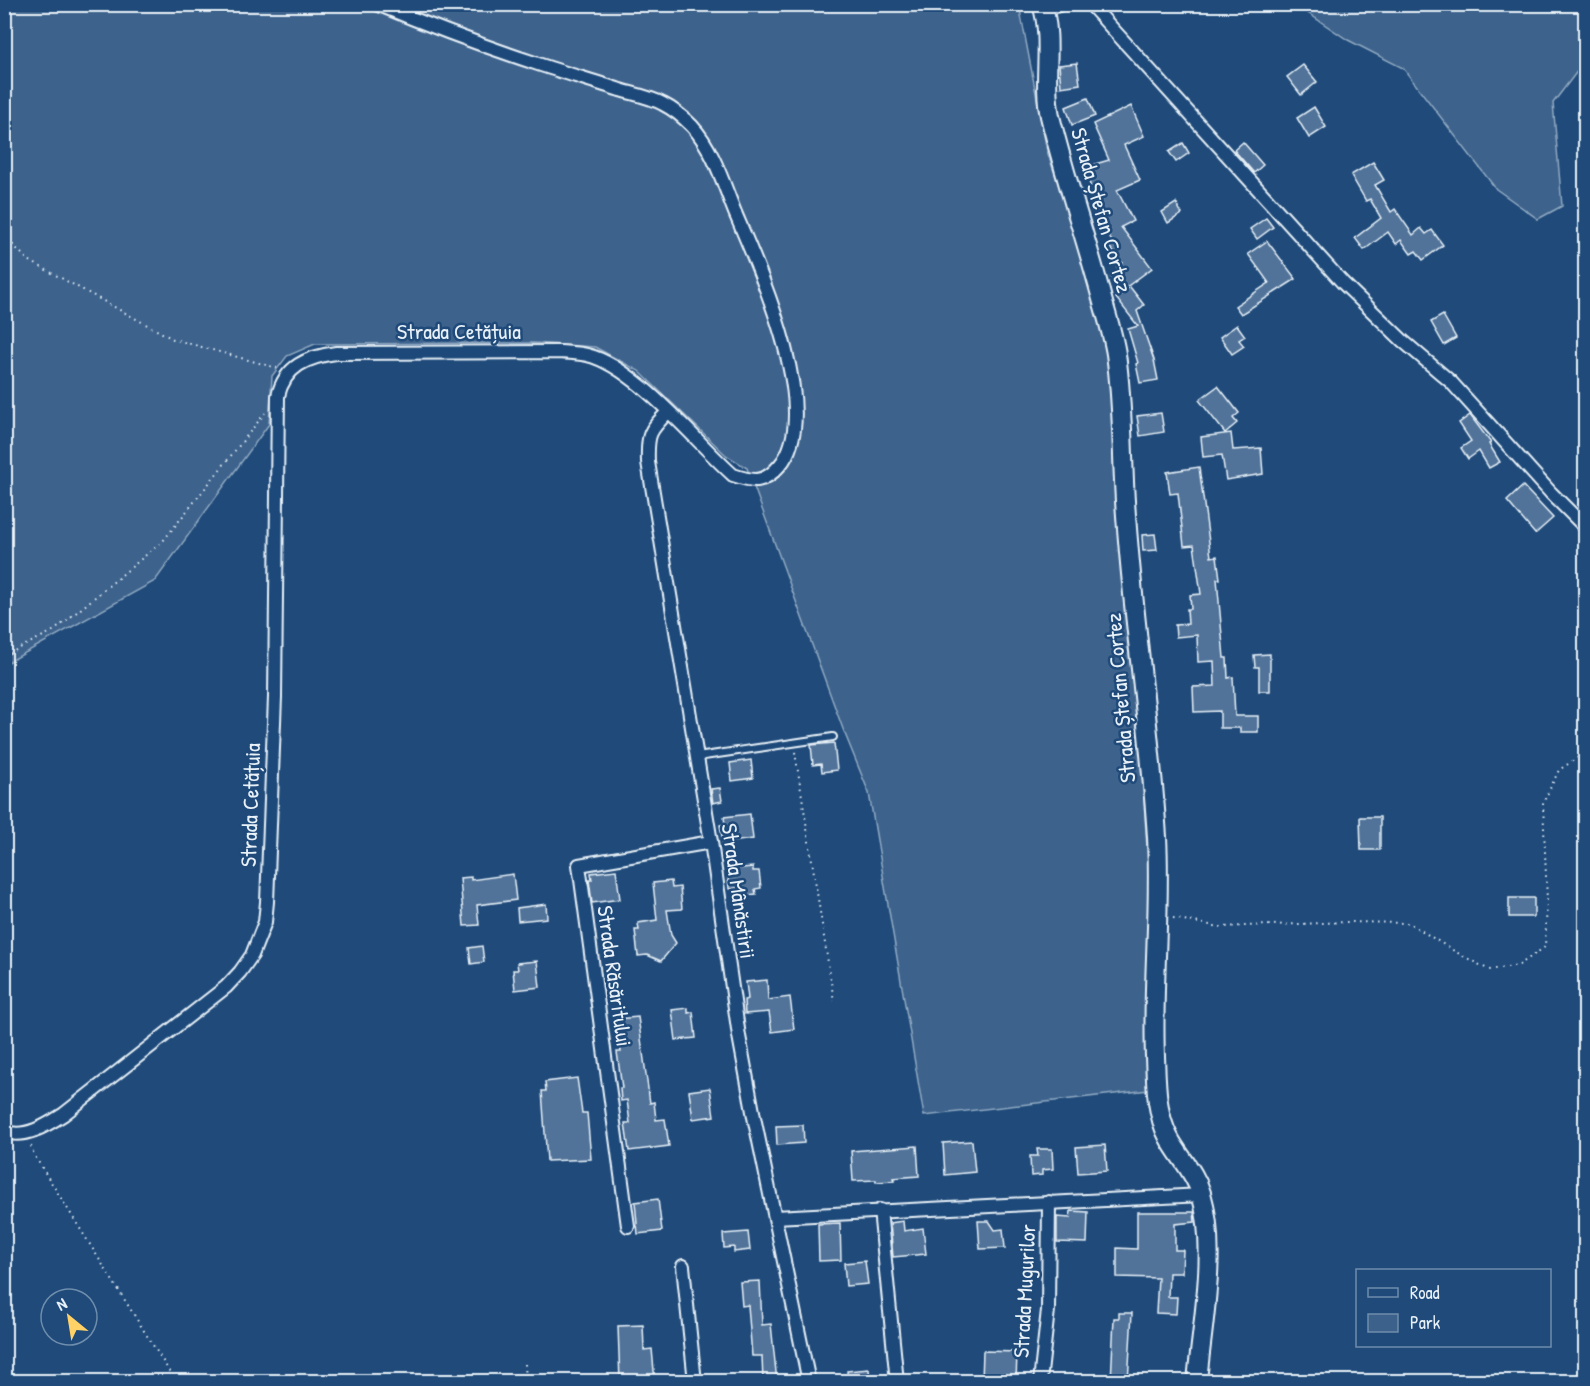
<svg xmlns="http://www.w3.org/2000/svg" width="1590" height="1386" font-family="'Patrick Hand',sans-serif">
  <rect width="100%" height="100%" fill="#1f4a7a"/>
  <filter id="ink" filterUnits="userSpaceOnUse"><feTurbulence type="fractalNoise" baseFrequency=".0167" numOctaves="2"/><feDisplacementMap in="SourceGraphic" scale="12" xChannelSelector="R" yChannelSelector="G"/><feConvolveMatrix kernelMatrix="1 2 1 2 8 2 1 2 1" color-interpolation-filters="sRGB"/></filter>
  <g filter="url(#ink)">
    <g fill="#3c628c" stroke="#92aac2" stroke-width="1.5">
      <polygon points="5,5 1019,5 1047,151 1116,353 1152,929 1157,1089 924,1116 869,793 843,729 747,468 726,455 639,371 595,347 534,343 315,344 287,356 272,376 269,424 155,581 5,664"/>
      <polygon points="1296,5 1585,5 1585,61 1553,103 1562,206 1538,219 1496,189 1403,68 1348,40"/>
    </g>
    <g fill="#517399" stroke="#e8f1f8" stroke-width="1.5">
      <polygon points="1077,63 1080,84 1061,87 1059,65"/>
      <polygon points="1303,65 1317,82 1301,95 1287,77"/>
      <polygon points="1088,98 1095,116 1072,125 1066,107"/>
      <polygon points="1131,106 1144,136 1124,145 1140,180 1117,190 1133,221 1121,227 1152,268 1121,291 1111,277 1120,271 1117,267 1122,263 1108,245 1112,242 1097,213 1087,173 1094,171 1092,165 1109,160 1093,124"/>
      <polygon points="1314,107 1326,127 1309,138 1297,118"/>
      <polygon points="1243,142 1263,165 1254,173 1234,150"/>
      <polygon points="1183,143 1189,153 1176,162 1169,152"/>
      <polygon points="1373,162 1384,180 1375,185 1391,212 1395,209 1413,235 1421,228 1426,234 1432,230 1443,245 1423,260 1416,251 1411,254 1401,240 1396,244 1388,232 1364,250 1355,238 1381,218 1370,199 1366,201 1351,175"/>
      <polygon points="1176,203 1182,214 1168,223 1162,212"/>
      <polygon points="1266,218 1273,227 1257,239 1250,229"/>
      <polygon points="1267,241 1296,279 1241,314 1235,306 1269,283 1248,254"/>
      <polygon points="1130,287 1144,305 1137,311 1154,360 1158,380 1140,383 1136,364 1138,363 1128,329 1138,326 1116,298"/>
      <polygon points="1443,315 1456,338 1444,345 1431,322"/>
      <polygon points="1237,325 1245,336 1239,340 1244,346 1232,354 1220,337"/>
      <polygon points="1218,386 1239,413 1233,418 1237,423 1225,433 1199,400"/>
      <polygon points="1161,413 1164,432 1140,436 1137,416"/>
      <polygon points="1470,415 1491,443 1489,444 1500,462 1489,468 1479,451 1468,459 1461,448 1471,441 1459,423"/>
      <polygon points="1231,433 1233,450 1261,448 1263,474 1226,480 1222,455 1203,457 1201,437"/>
      <polygon points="1199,467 1211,557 1217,556 1220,579 1217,579 1224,658 1227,658 1228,678 1233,677 1235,716 1258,716 1258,732 1240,732 1240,728 1220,728 1220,711 1194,712 1193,687 1215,686 1214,661 1198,662 1197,635 1176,637 1175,625 1188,624 1187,609 1191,609 1190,595 1201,594 1194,545 1184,546 1178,493 1170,494 1167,472"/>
      <polygon points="1523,486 1553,518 1535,534 1507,501"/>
      <polygon points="1155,534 1157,550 1143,551 1142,535"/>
      <polygon points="1270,654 1270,691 1259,691 1259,667 1255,667 1254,655"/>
      <polygon points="834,743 837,770 822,772 821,764 813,765 811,745"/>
      <polygon points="751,760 753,778 732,781 730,763"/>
      <polygon points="720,788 722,801 713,803 711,789"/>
      <polygon points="750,814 753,839 723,843 720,825 725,824 724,817"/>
      <polygon points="1360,817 1380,817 1380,850 1361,850"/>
      <polygon points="753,867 753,871 759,871 761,888 755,889 756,894 737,896 736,888 729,889 728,876 731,876 730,869"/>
      <polygon points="616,870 620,899 592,903 589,880 592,880 591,873"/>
      <polygon points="513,874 516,900 477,905 479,925 464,926 460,878 471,877 471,880"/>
      <polygon points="671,881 672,888 680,887 682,909 667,910 671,935 676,943 661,961 647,955 638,956 635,930 639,930 638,923 657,920 653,883"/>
      <rect x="1509" y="898" width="25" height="19"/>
      <polygon points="546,904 547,918 518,921 517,908"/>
      <polygon points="482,946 484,962 471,964 469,948"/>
      <polygon points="537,961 540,987 515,990 513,970 518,970 517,963"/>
      <polygon points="767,980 768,1000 790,997 794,1029 772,1032 769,1012 745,1014 744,1000 748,999 746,982"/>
      <polygon points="688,1008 688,1013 693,1012 696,1038 676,1040 672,1010"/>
      <polygon points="638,1017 650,1103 654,1102 656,1120 665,1119 669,1146 629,1151 625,1123 630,1123 627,1100 621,1101 620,1088 622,1088 617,1052 621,1052 617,1019"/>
      <polygon points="577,1078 582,1113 587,1113 591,1159 547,1161 542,1091 546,1091 545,1082"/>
      <polygon points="710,1088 714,1116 693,1119 689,1091"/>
      <polygon points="803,1125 804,1143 777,1145 776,1126"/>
      <polygon points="972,1141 975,1172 945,1175 943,1143"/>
      <polygon points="1105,1145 1107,1171 1078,1173 1076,1147"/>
      <polygon points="917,1146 919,1176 893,1178 894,1181 876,1182 876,1180 853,1181 851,1151"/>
      <polygon points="1037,1149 1052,1149 1053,1169 1042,1170 1042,1175 1031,1176 1030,1156 1038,1156"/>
      <polygon points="658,1199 662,1231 638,1234 635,1202"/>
      <polygon points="1071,1211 1088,1212 1087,1243 1057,1242 1057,1217 1070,1218"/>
      <polygon points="1137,1212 1194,1212 1195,1222 1175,1224 1175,1250 1183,1250 1182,1273 1169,1273 1168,1297 1177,1297 1176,1314 1156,1313 1158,1278 1117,1277 1117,1248 1137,1249"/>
      <polygon points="903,1221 904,1231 923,1228 926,1254 893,1257 890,1223"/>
      <polygon points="978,1221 989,1221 995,1230 1003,1229 1005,1248 980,1249"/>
      <polygon points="840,1223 841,1260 819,1261 818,1224"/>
      <polygon points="748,1232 750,1250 734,1252 734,1247 724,1248 723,1234"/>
      <polygon points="865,1261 868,1284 846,1286 844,1263"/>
      <polygon points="760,1281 762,1325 771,1324 777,1382 763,1382 762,1356 752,1356 748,1305 742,1306 740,1282"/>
      <polygon points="1119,1313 1132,1313 1128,1382 1111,1382 1114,1318 1119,1318"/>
      <polygon points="643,1325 644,1350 652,1349 655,1382 620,1382 618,1326"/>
      <polygon points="983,1351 1017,1352 1016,1382 982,1382"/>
      <polygon points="869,1369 870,1382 848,1382 847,1371"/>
    </g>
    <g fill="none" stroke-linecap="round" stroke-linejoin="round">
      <defs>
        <polyline id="lane" points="697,757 833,737"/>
        <g id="street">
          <polyline points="1090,4 1343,283 1403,341 1451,382 1551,493 1586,528"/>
          <polyline points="1044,9 1062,4"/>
          <path d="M 668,412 C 649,431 647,434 648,462 L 711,842 L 739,1036 L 754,1117 L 809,1382"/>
          <path d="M 4,1131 C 24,1140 47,1125 64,1114 L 226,987 L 240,972 L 252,955 L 265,922 L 267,902 L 275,697 L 278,396 C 285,366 307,357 336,353 L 560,352 C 569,353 579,353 587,355 C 635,366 695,441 733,475 C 754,482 764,484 780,465 C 824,413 759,269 736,215 C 724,186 714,150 692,126 C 685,119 673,109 663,104 C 650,97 634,94 620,90 C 593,81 565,73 538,64 C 483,46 430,26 377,4"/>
          <polyline points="880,1210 897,1382"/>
          <polyline points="775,1217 1202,1195"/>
          <polyline points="628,1226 579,865 711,842"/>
          <polyline points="683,1266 695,1382"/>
          <polyline points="1040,1382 1048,1310 1049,1202"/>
        </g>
        <path id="secondary" d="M 1042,4 C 1054,42 1042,79 1050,116 C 1065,178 1086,238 1102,299 C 1107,317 1113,335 1116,354 C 1123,403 1122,452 1125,501 C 1132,613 1150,725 1157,837 C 1161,910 1152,983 1155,1056 C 1156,1083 1156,1114 1169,1138 C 1179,1157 1195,1172 1201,1193 C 1218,1251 1202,1322 1197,1382"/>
      </defs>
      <use href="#lane" stroke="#e8f1f8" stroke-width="10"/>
      <use href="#street" stroke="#e8f1f8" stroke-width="16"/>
      <use href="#secondary" stroke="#e8f1f8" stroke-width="22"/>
      <g stroke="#e8f1f8" stroke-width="2" stroke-dasharray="1.5 4.5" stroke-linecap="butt">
        <polyline points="4,236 28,260 173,339 277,368"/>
        <polyline points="4,656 55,630 163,541 265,413"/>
        <polyline points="795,752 834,1001"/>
        <polyline points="1173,918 1220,927 1349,922 1409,923 1454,951 1489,970 1519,965 1545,947 1547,901 1543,803 1559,770 1586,752"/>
        <polyline points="31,1146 34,1155 176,1382"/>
        <polyline points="525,1364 526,1382"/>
      </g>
      <use href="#lane" stroke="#1f4a7a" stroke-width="6"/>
      <use href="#street" stroke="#1f4a7a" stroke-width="12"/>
      <use href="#secondary" stroke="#1f4a7a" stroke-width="18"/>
    </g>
  </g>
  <g text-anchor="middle" stroke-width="5" stroke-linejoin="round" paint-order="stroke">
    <g font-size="22" fill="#e8f1f8" stroke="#1f4a7a">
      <text transform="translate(1102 210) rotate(74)" y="8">Strada Ștefan Cortez</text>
      <text x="459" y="339">Strada Cetățuia</text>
      <text transform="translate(1120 698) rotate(-95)" y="8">Strada Ștefan Cortez</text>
      <text transform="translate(250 805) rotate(-88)" y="8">Strada Cetățuia</text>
      <text transform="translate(739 891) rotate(82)" y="8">Strada Mânăstirii</text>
      <text transform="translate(615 976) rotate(82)" y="8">Strada Răsăritului</text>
      <text transform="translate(1024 1291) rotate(-87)" y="8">Strada Mugurilor</text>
    </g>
  </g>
  <rect width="1590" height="1386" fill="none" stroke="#1f4a7a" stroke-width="24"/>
  <rect x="12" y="12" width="1566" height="1362" fill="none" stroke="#e8f1f8" stroke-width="2" filter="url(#ink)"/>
  <rect x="1356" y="1269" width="195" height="78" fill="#1f4a7a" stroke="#6f8dac" stroke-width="1.5"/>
  <rect x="1368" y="1288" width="30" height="9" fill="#1f4a7a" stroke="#6f8dac" stroke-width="1.5"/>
  <text x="1410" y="1299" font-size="18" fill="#e8f1f8">Road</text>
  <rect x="1368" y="1314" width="30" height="18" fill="#3c628c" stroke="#6f8dac" stroke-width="1.5"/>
  <text x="1410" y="1329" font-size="18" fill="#e8f1f8">Park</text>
  <g transform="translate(69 1317) rotate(330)"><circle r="28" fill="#1f4a7a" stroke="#6f8dac" stroke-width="1.5"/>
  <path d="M0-4.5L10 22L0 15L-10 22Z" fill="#ffd166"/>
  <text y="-9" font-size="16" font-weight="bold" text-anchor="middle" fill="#e8f1f8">N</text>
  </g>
</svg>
